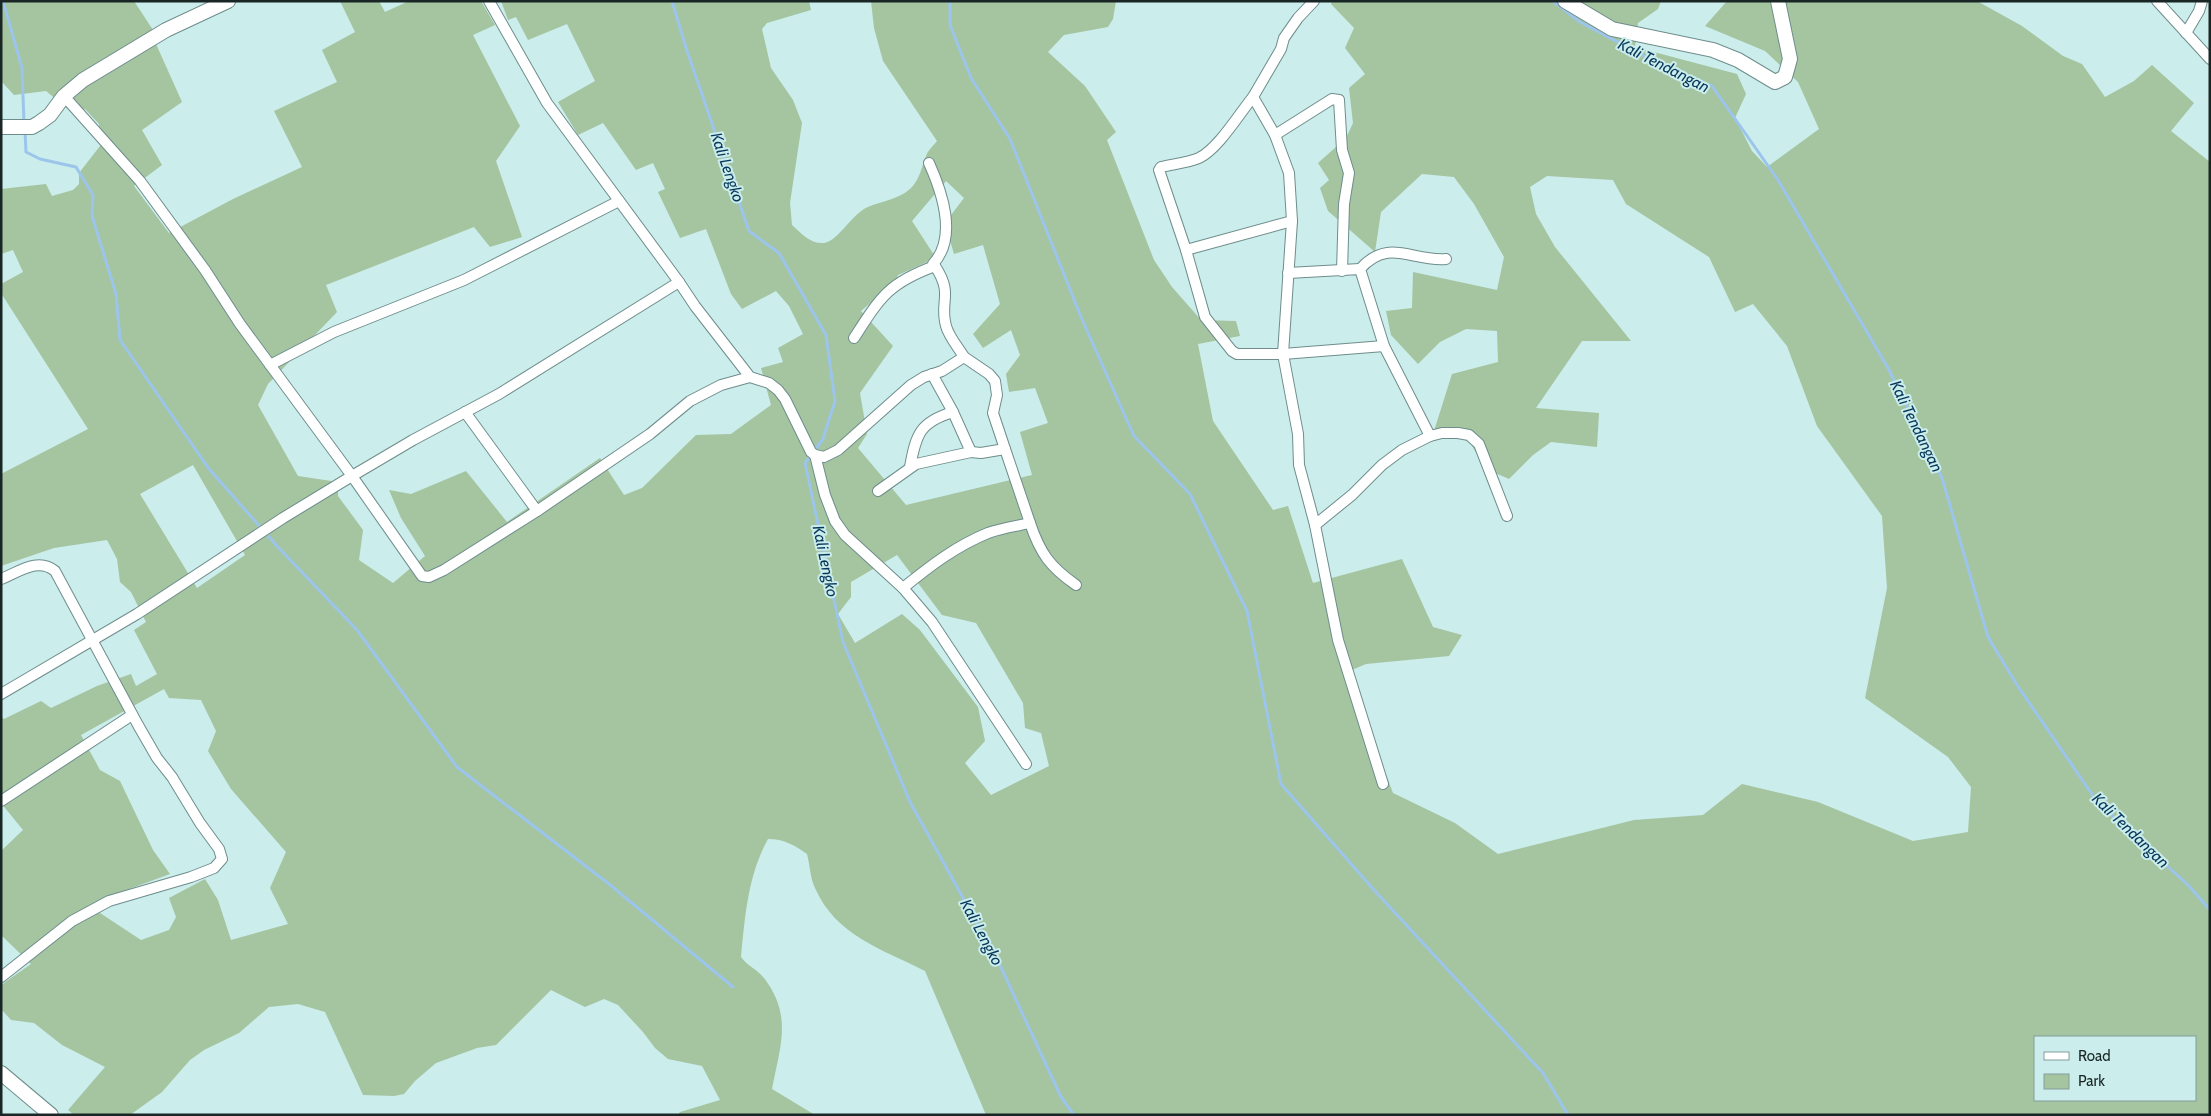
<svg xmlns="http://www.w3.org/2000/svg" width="2211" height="1116" font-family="Cabin,sans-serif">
  <rect width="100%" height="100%" fill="#cbedeb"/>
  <path fill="#a5c4a0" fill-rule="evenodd" d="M 1,1 L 134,1 L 155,33 L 156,44 L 182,102 L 142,130 L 162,165 L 134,186 L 169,233 L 233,199 L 302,167 L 274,111 L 337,82 L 322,50 L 355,32 L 340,1 L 379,1 L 385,12 L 409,1 L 481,1 L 495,25 L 473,35 L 520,126 L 496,161 L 522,237 L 490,247 L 474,227 L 326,285 L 337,312 L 268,384 L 258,405 L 298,476 L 338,482 L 338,496 L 363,530 L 359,560 L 393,583 L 425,556 L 401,518 L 389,490 L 411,494 L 466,471 L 507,522 L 600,458 L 624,495 L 642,488 L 696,435 L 731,434 L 771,405 L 761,368 L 783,362 L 778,348 L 803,334 L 789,306 L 776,291 L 742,309 L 731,294 L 706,229 L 680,238 L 658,192 L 665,189 L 653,163 L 636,170 L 603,123 L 578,135 L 558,102 L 595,81 L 567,24 L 528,40 L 516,17 L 508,20 L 501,1 L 809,1 L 811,10 L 767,23 L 762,29 L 771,68 L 793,100 L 802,123 L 790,203 L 792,225 C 802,234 810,244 824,243 C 836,242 851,217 864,209 C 879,201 900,200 912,187 C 920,178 922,166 926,156 C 928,150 934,145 937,141 L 883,61 L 874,28 L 871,1 L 1116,1 L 1113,19 L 1108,27 L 1064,35 L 1048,52 L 1085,86 L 1116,132 L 1107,140 L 1154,260 L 1172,287 L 1201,320 L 1236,321 L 1240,336 L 1198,344 L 1213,421 L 1273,510 L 1288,506 L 1313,583 L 1402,559 L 1433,627 L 1462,635 L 1449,656 L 1366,664 L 1347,672 L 1393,793 L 1455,823 L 1498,854 L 1634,820 L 1703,815 L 1742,784 L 1818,802 L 1913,841 L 1968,832 L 1971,787 L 1948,757 L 1865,698 L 1887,588 L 1882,516 L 1817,426 L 1787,346 L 1753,304 L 1735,312 L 1709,257 L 1626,204 L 1613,180 L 1547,176 L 1530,187 L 1536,214 L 1555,247 L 1631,341 L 1582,341 L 1536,408 L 1599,413 L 1597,447 L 1551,442 L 1533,455 L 1509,479 L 1486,469 L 1469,441 L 1434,431 L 1452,374 L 1498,362 L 1497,331 L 1466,329 L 1440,342 L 1418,364 L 1391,335 L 1386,311 L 1412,308 L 1413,272 L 1497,290 L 1504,257 L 1474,204 L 1454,177 L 1422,174 L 1381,212 L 1375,252 L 1328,211 L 1320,188 L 1329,180 L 1318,163 L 1346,138 L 1353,123 L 1349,88 L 1365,74 L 1345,48 L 1354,28 L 1331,4 L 1332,1 L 1661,1 L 1658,9 L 1638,23 L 1635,47 L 1737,74 L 1746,94 L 1735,118 L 1752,151 L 1767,167 L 1819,129 L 1798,82 L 1765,51 L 1705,26 L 1727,1 L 1977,1 L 2022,26 L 2063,56 L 2082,64 L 2105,97 L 2134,81 L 2152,65 L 2194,103 L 2171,131 L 2210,162 L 2210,1115 L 986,1115 L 925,971 C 882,949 836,936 815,888 C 810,878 810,865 807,854 C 794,845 784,839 768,839 C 748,875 745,916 741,957 C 747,966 757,969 764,978 C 793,1016 780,1046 772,1089 L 815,1115 L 678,1115 L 680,1112 L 720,1100 L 702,1066 L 668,1059 L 655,1048 L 643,1032 L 618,1005 L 604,999 L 585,1007 L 551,990 L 496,1045 L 477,1048 L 436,1063 L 415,1081 L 404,1094 L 394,1096 L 363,1095 L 325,1012 L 298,1004 L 269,1007 L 239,1033 L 204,1050 L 190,1060 L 162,1092 L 130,1115 L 74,1115 L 68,1110 L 105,1067 L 62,1045 L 34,1023 L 11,1020 L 1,1009 L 1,985 L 31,964 L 1,935 L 1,851 L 23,830 L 1,803 L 1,717 L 4,719 L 41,701 L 51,708 L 97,686 L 131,674 L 136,686 L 157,674 L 134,630 L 146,622 L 131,592 L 120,582 L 117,559 L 107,540 L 54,548 L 1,566 L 1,474 L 88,429 L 1,293 L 1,284 L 23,272 L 13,250 L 1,254 L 1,189 L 46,184 L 52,196 L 73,190 L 79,184 L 79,173 L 100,146 L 99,124 L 85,109 L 75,115 L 46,91 L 14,95 L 1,81 ZM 946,181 L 964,198 L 945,223 L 954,254 L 983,245 L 1000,304 L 973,334 L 983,348 L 1011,330 L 1020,355 L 1006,374 L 1009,392 L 1035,388 L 1048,423 L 1020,432 L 1032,475 L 906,505 L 858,448 L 867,434 L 860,393 L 893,346 L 861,311 L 896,281 L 898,275 L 936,258 L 912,221 ZM 193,465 L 245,555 L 197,588 L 140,494 ZM 897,555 L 942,615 L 976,623 L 1023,703 L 1025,728 L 1041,733 L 1049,766 L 991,795 L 965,763 L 985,741 L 978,707 L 920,630 L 902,614 L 855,643 L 838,614 L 851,597 L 851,582 ZM 164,689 L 169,698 L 201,700 L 216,731 L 208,751 L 231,789 L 286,852 L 270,888 L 288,924 L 231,940 L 218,900 L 205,879 L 169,898 L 176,917 L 169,930 L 141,940 L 100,913 L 102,899 L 170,874 L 153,850 L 120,781 L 100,770 L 81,735 ZM 2035,1037 L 2195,1037 L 2195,1100 L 2035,1100 Z"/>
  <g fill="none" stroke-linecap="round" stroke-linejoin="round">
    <g stroke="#9cc5ec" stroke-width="3">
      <polyline points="3,1 22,68 24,124"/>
      <polyline points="672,1 687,51 749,231 779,253 826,335 835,401 823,439 805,463 843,642 910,802 999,963 1061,1097 1074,1115"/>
      <polyline points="950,1 950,25 971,78 1010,139 1081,317 1134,436 1190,494 1247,611 1281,784 1374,890 1543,1073 1568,1115"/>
      <polyline points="1553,1 1580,22 1642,55 1712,86 1778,180 1888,368 1942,478 1988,637 2017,685 2098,803 2188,885 2210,910"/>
      <polyline points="25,131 26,152 40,159 76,167 93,195 92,216 116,294 120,340 209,469 277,546 357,630 457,767 609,884 733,987"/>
    </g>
    <defs>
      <g id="street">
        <polyline points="489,1 547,103 679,282"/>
        <polyline points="1314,1 1298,18 1284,38 1281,49 1253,97 1275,135 1289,173 1292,221 1283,354 1298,434 1299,465 1315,525 1338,640 1383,784"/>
        <polyline points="2157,1 2210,59"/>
        <polyline points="2186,33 2199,11 2202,1"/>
        <polyline points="64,96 140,181 205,270 240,324 352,476 413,440 499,394 679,282 695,306 750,377 769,383 778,390 785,399 811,452 815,455 824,457 838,450 911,385 924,377 942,371 964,357 989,374 995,381 997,395 993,413 1005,449 981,453 971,452 916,464 878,491"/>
        <path d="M 1253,97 C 1239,114 1218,149 1199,158 C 1187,163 1173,164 1161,167 L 1159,170 L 1186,250 L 1292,221"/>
        <polyline points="1275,135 1332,99 1339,100 1342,150 1349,173 1344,204 1342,271"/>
        <path d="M 929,163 C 942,192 958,237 933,264 L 935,266"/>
        <polyline points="1186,250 1205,317 1232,351 1237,354 1283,354 1384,346"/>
        <path d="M 1360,269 C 1389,237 1412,262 1446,259"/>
        <polyline points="1288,273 1360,269 1384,346 1430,436"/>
        <path d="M 854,338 C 880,298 888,283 935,266 C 954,295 939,301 946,326 C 949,337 958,347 964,357"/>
        <polyline points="270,365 334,332 464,280 619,201"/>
        <polyline points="932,374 953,412 971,452"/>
        <polyline points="465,412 537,511"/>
        <polyline points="815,455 825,495 835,521 845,535 903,588 932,622 1026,764"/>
        <path d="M 910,467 C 916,434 920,422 953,412"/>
        <path d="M 1030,523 C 1040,553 1050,567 1076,585"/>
        <polyline points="1315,525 1352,495 1382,465 1402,450 1430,436 1442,433 1458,433 1469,435 1479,444 1507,516"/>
        <path d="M 1,579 C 19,572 38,557 55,571 L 138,725 L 157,758 L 172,777 L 200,823 L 219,849 L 222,859 L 214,868 L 191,877 L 109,901 L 72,921 L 1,977"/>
        <path d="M 903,588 C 930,566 956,546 988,533 C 1002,528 1017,526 1030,523 L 1005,449"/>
        <polyline points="1,694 137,614 283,518 352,476 422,576 429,577 444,570 537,511 650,434 690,401 721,385 750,377"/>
        <polyline points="1,801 132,715"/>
      </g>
      <g id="secondary">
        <polyline points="1565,1 1612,29 1713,50 1738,60 1775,82 1785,77 1790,59 1778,1"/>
        <polyline points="1,127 32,127 39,123 50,115 64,96 83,80 166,30 228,1"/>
        <polyline points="1,1073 51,1115"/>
      </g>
    </defs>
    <use href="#street" stroke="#6e8d8c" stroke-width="12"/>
    <use href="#secondary" stroke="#6e8d8c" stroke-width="16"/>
    <use href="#street" stroke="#fff" stroke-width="10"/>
    <use href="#secondary" stroke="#fff" stroke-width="14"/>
  </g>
  <g text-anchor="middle" stroke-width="4" stroke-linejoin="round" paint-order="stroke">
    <g font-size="16" font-style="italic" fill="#07375b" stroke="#cbedeb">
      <text transform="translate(1664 65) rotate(27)" y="6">Kali Tendangan</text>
      <text transform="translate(728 167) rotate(71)" y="6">Kali Lengko</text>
      <text transform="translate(1917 426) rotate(64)" y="6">Kali Tendangan</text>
      <text transform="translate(826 561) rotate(78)" y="6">Kali Lengko</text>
      <text transform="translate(2131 830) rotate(44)" y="6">Kali Tendangan</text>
      <text transform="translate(982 932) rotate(62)" y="6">Kali Lengko</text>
    </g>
  </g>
  <rect width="2211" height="1116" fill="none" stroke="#192625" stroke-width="5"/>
  <rect x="2034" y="1036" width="162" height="65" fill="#cbedeb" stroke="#849d9c"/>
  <rect x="2044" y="1052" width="25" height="8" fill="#ffffff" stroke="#849d9c"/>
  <text x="2078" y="1061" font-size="15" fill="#192625">Road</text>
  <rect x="2044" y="1074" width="25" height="15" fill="#a5c4a0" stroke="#849d9c"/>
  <text x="2078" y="1086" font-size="15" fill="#192625">Park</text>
</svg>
